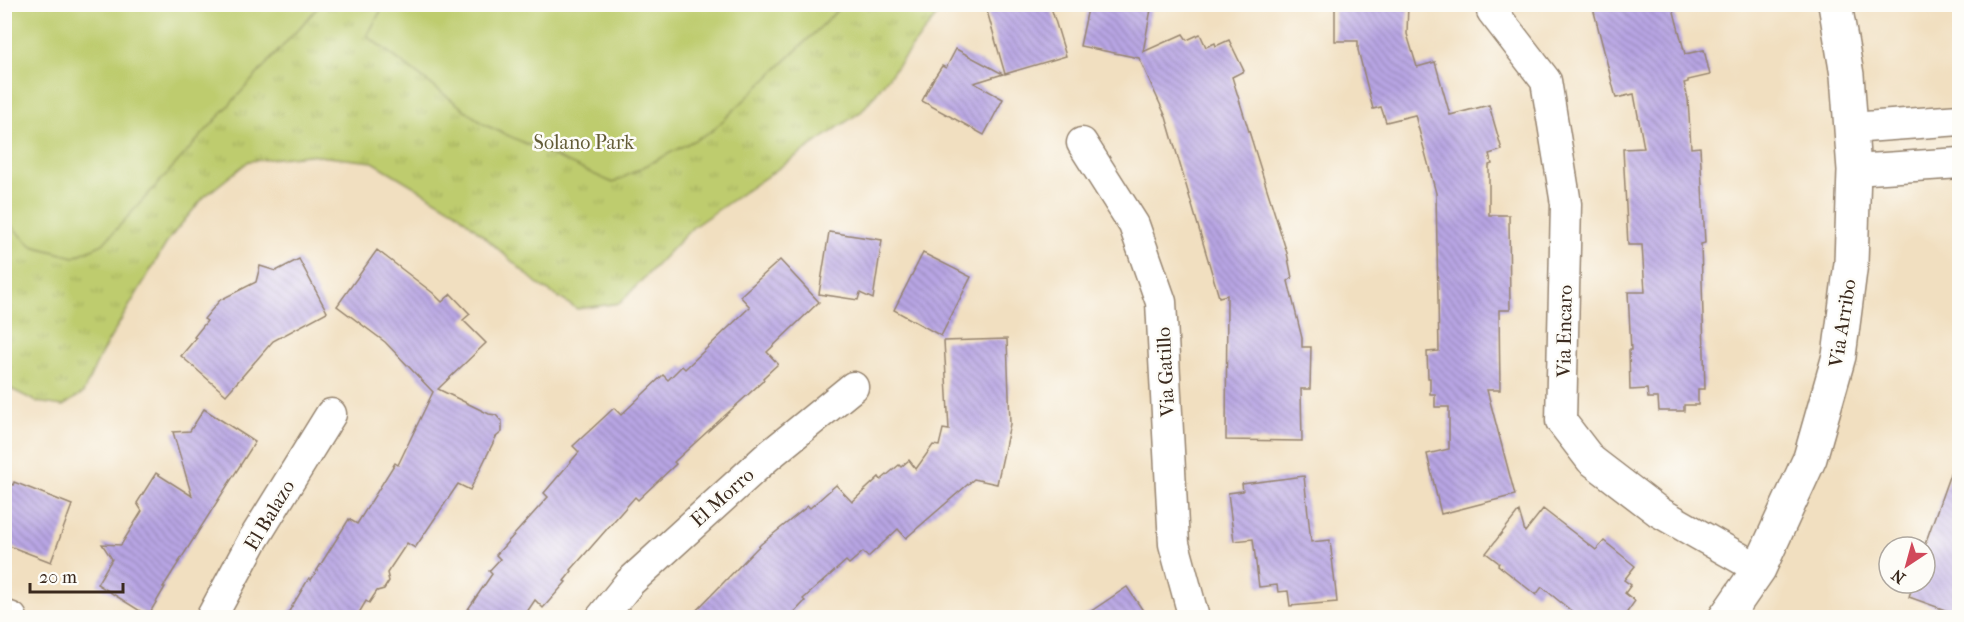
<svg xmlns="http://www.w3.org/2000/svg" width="1964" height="622" font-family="'IM FELL French Canon',serif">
  <defs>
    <pattern id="park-tufts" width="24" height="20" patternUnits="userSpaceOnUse" patternTransform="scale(1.5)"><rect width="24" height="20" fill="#becc6e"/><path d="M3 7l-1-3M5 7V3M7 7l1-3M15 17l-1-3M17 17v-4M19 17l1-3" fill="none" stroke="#a4af5f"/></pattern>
    <pattern id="building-back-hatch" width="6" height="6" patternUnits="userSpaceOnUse" patternTransform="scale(1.5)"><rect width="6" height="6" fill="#b8a5e4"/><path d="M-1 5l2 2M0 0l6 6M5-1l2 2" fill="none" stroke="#9787b8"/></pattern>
  </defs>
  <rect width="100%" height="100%" fill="#fdfcf7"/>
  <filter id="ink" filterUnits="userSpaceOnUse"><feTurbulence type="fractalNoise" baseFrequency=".0167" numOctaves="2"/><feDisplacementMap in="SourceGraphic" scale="12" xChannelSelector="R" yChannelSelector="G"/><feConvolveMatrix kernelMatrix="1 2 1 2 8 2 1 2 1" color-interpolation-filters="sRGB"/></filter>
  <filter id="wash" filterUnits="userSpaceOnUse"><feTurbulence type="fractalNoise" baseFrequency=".008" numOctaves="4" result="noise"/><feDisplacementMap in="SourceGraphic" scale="24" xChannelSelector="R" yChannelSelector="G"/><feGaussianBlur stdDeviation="1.35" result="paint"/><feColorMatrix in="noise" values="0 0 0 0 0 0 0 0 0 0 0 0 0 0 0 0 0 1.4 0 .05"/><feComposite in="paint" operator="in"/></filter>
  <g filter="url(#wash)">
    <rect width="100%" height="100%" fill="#f1dfc0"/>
    <polygon fill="url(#park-tufts)" stroke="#7c7b46" stroke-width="1.5" points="5,5 945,5 862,111 693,227 620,303 577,309 539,285 455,211 373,162 309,155 249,161 204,197 169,239 102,352 83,393 63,406 37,402 5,386"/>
    <g fill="#becc6e" stroke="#7c7b46" stroke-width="1.5">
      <polygon points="4,5 5,4 320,5 103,244 74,257 32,246 5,220"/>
      <polygon points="384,5 384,4 841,5 830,18 712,131 613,183 485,125 367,36"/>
    </g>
    <g id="blocks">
      <g fill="url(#building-back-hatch)">
        <polygon points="985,4 1050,4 1066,56 1005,74"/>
        <polygon points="1089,4 1152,4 1143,52 1183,34 1187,40 1200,34 1206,47 1215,43 1216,46 1229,40 1244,71 1232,77 1287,253 1292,278 1288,281 1302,338 1302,347 1311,347 1310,389 1301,389 1302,441 1226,440 1227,295 1219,297 1166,117 1139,58 1080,46"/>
        <polygon points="1335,4 1408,4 1407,34 1417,67 1435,62 1450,115 1489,105 1502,150 1489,154 1492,164 1489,165 1489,215 1509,215 1510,310 1499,310 1500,390 1487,390 1515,495 1441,514 1427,454 1449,449 1449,407 1435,407 1435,394 1430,394 1430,378 1428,378 1427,352 1439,351 1436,193 1415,115 1386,122 1381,107 1373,109 1358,50 1358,41 1335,41"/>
        <polygon points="1592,4 1672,4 1685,54 1704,50 1710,75 1688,80 1688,82 1684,83 1688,99 1691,148 1700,147 1705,243 1701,244 1705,389 1698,389 1698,405 1684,405 1684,411 1659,411 1658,398 1648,398 1647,389 1630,390 1629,350 1631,350 1628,292 1645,292 1642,245 1628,245 1623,149 1644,148 1634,94 1616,98"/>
        <polygon points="956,49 1003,74 974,83 1003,99 984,135 922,101 934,78 942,66 946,68"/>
        <polygon points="829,232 882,240 873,299 860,293 858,300 819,294"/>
        <polygon points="377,250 433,293 442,302 451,294 470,314 463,320 486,343 438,389 489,414 496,415 502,422 502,432 496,437 470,490 458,484 415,548 407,543 387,573 389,581 384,589 377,591 369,603 366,601 356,618 285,618 309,578 311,580 349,519 357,524 395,463 398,465 433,392 385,342 337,306"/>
        <polygon points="923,253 971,277 941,336 894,310"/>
        <polygon points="299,259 327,312 273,341 226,395 181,356 196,338 194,337 207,321 204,319 220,300 256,282 260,266 276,271"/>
        <polygon points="780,260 819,302 767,352 778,364 763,378 764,380 674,462 676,464 638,500 635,497 571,570 572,571 564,581 566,582 543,608 535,600 523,618 462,618 492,574 489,571 500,559 496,555 548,497 544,493 579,452 573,446 614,408 621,415 663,375 668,380 682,366 685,369 750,307 740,296"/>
        <polygon points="1007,339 1010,424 997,484 974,479 906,538 898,529 868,557 863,552 849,564 846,561 803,599 805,601 789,618 689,618 761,544 808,506 810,508 836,485 852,502 879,477 881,480 899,465 901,467 909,460 916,469 933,445 939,446 943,429 949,430 944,341"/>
        <polygon points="204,409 255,442 163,587 165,587 148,616 97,584 112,559 102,544 121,545 142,511 137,503 156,473 192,496 173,432 190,431"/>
        <polygon points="1956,457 1959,457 1959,615 1909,597 1913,583 1925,583 1926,547 1924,547"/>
        <polygon points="1304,476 1311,542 1330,540 1337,602 1290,606 1288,591 1278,592 1277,585 1259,587 1253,539 1234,541 1228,493 1243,491 1242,484"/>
        <polygon points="4,482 13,485 14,482 72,505 51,562 4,544"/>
        <polygon points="1543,509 1596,550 1604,541 1635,566 1624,580 1631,585 1625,593 1635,601 1623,618 1580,618 1542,587 1536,595 1498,565 1499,563 1486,553 1519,511 1525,532"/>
        <polygon points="1127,587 1148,618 1081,618"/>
      </g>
    </g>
  </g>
  <g filter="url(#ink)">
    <use href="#blocks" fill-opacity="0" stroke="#96846f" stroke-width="1.5"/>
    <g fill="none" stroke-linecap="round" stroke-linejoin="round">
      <defs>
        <g id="street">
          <polyline points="1492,11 1546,81 1566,204 1561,421 1591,460 1659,512 1759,569"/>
          <polyline points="1851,128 1960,120"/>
          <polyline points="1082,143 1134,225 1161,302 1174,544 1194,618"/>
          <polyline points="1854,170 1960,163"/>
          <polyline points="4,615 12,618"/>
          <polyline points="211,618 253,540 331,414"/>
          <polyline points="601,618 630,582 766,458 853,387"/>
        </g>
        <polyline id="secondary" points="1725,618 1759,569 1810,458 1839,356 1851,263 1854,170 1847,75 1835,4"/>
      </defs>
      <use href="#street" stroke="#96846f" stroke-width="33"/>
      <use href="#secondary" stroke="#96846f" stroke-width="36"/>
      <use href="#street" stroke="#fff" stroke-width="30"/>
      <use href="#secondary" stroke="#fff" stroke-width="33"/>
    </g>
  </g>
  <g text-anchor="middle" stroke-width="5" stroke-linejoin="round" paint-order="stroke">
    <g font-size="20" fill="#625b36" stroke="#fdfcf7">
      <text x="584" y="149">Solano Park</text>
    </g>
    <g font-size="20" fill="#3b2a1e" stroke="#fdfcf7">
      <text transform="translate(1842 323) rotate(-81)" y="7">Via Arribo</text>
      <text transform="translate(1564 331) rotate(-89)" y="7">Via Encaro</text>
      <text transform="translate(1165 372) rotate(-93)" y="7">Via Gatillo</text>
      <text transform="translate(722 497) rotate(-42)" y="7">El Morro</text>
      <text transform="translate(269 515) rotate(-59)" y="7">El Balazo</text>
    </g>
  </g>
  <rect width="1964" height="622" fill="none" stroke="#fdfcf7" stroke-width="24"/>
  <g transform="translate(1907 565) rotate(216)"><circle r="28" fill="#fdfcf7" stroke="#afa8a0" stroke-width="1.5"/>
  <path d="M0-4.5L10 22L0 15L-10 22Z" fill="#d1495b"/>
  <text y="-9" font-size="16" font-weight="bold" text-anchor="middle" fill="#3b2a1e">N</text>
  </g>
  <path d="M30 583v9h93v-9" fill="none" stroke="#3b2a1e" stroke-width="3"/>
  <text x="39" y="583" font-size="18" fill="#3b2a1e" stroke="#fdfcf7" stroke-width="4.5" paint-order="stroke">20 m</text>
</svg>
